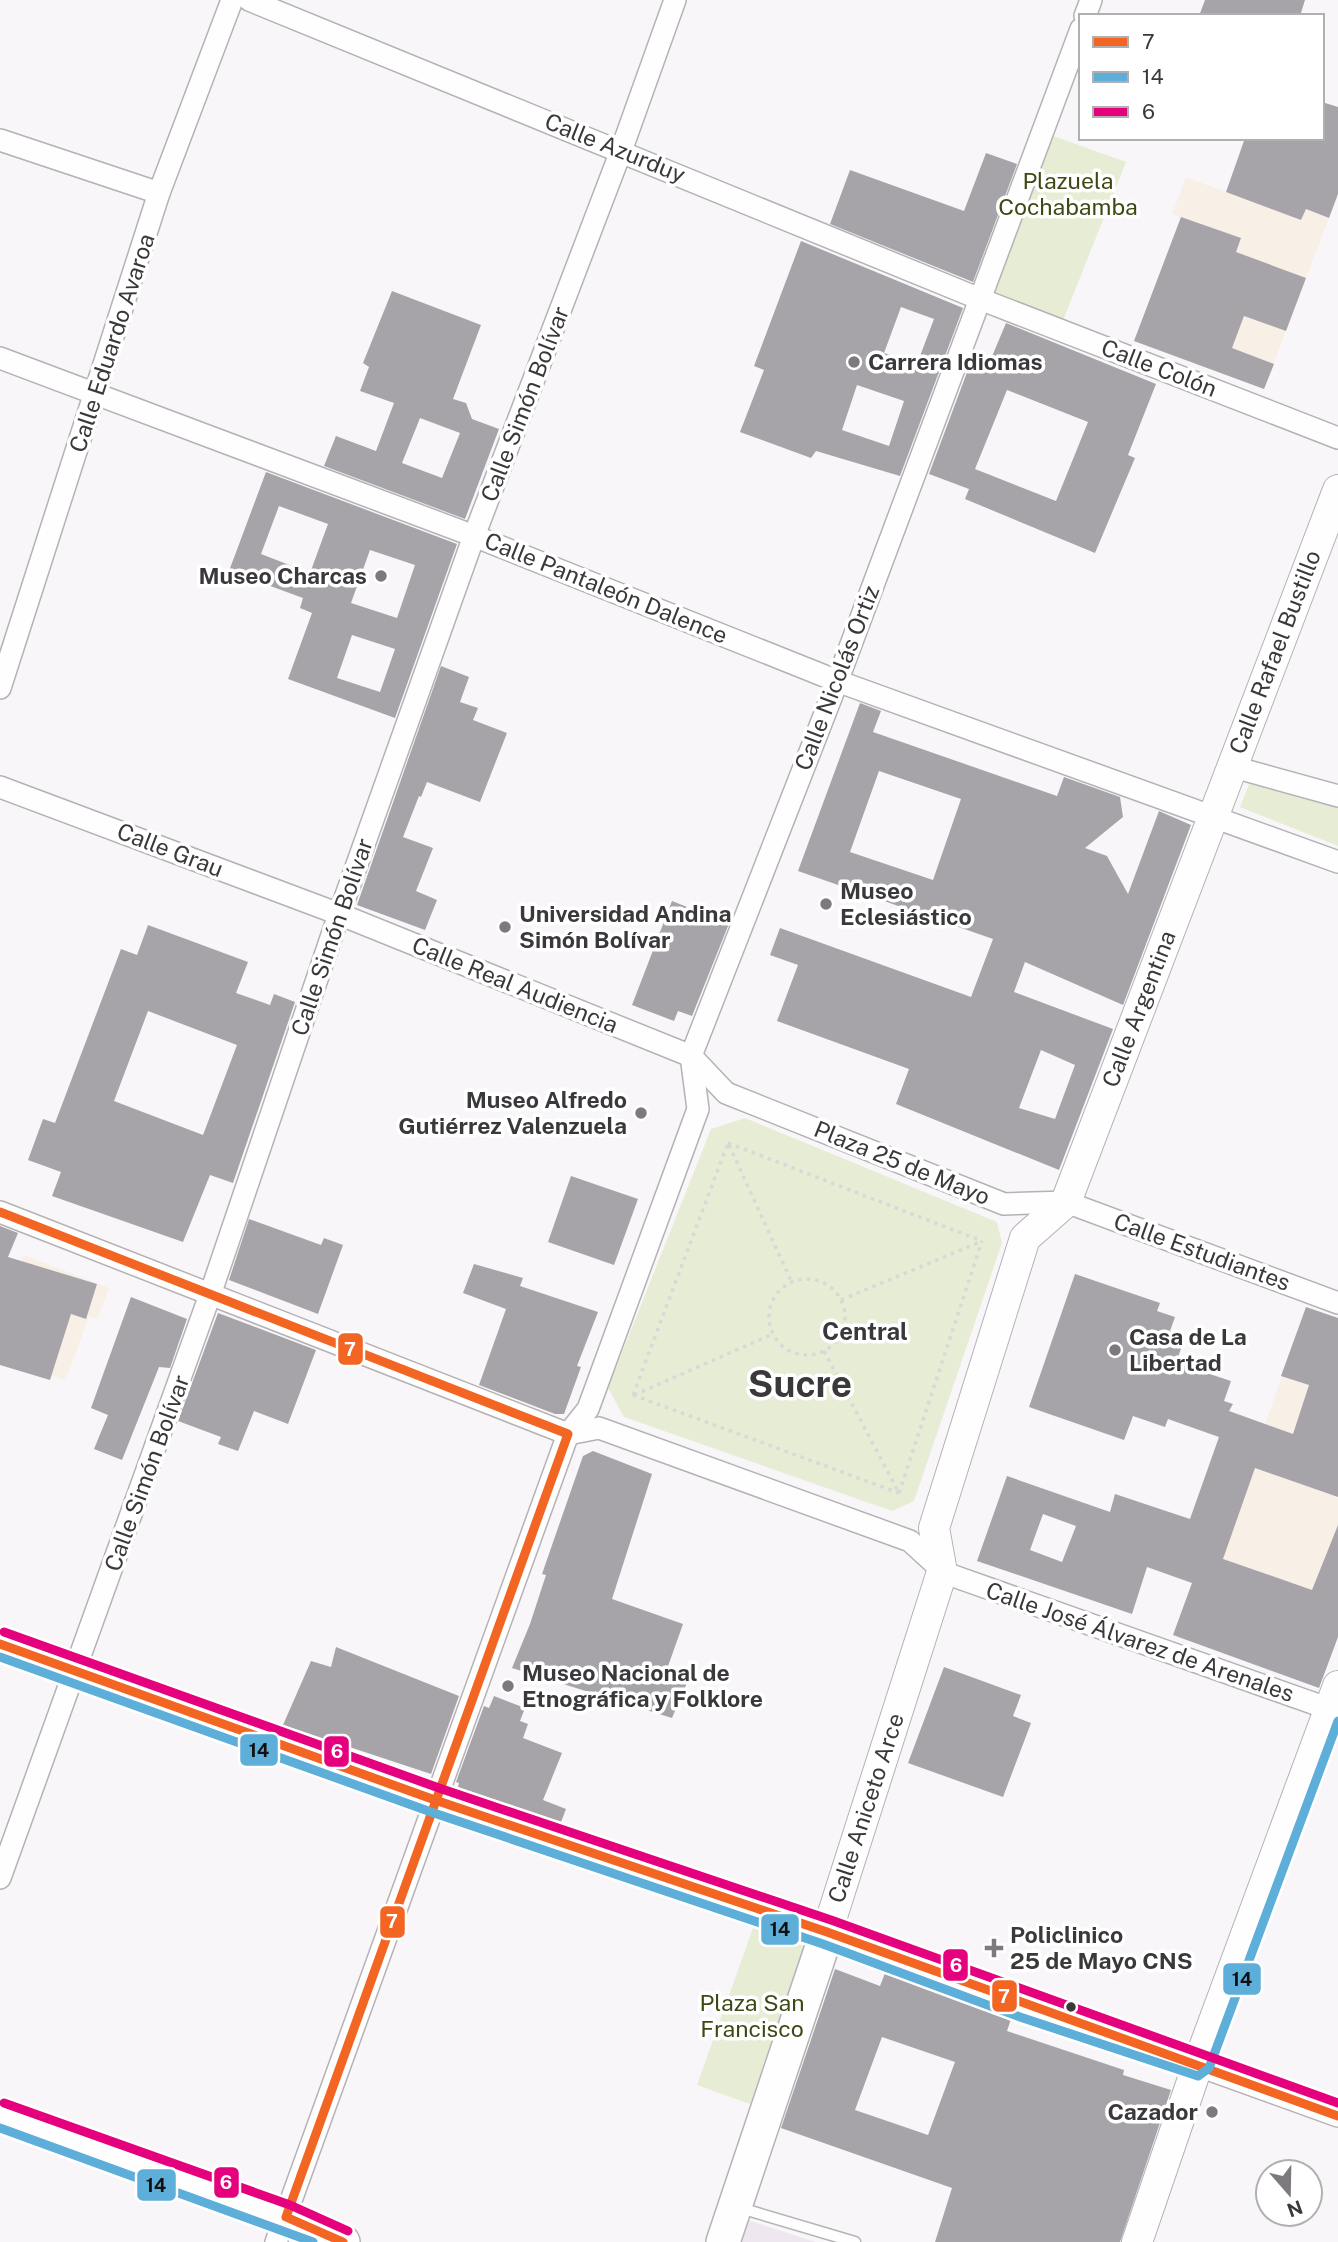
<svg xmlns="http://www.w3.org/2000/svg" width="1338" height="2242" font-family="'Public Sans',sans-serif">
  <rect width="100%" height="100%" fill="#f9f6fa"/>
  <polygon fill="#eee7ef" points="741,2218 816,2242 733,2242"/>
  <g fill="#f8f0e7">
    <polygon points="1186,177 1301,220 1306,209 1329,218 1264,389 1134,341 1181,218 1172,214"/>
    <polygon points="24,1255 109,1288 97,1319 89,1316 66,1380 0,1359 0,1319"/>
    <polygon points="1306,1307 1338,1318 1338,1636 1169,1575 1229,1411 1265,1424"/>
  </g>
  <g fill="#e6edd4">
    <polygon points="1045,133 1126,162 1062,323 994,298 991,286"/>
    <polygon points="1250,782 1338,806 1338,846 1240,807"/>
    <polygon points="745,1118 997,1222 1002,1243 914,1501 892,1511 624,1417 608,1388 711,1129"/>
    <polygon points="753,1928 806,1947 750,2104 697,2085"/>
  </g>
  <g fill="#a6a4a8" fill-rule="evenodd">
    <polygon points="1205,0 1305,0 1300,16 1199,16"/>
    <polygon points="1322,102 1338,107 1338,194 1329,218 1306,209 1301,220 1226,192 1245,138 1322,138"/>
    <polygon points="986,153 1017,164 973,282 830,224 850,170 964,211"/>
    <polygon points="1181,217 1241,238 1236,252 1306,278 1286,331 1244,316 1232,348 1274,364 1264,389 1134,341"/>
    <path d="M 801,241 L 963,308 L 900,476 L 816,451 L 811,458 L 740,432 L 764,370 L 754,366 ZM 901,307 L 934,319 L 917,364 L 884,353 ZM 857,385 L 904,401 L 889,446 L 842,430 Z"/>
    <path d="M 392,291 L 481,325 L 453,399 L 466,403 L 472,419 L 499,429 L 465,519 L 324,466 L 336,436 L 376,451 L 394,403 L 360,391 L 369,367 L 363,363 ZM 420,418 L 460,433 L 442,478 L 402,463 Z"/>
    <path d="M 1006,323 L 1156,384 L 1128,455 L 1135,458 L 1095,553 L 965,499 L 969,489 L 929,474 L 972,359 L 988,366 ZM 1007,390 L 1088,422 L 1056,501 L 975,469 Z"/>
    <path d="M 266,472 L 457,544 L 395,718 L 288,679 L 312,613 L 300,608 L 303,598 L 229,571 ZM 279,506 L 328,524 L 310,573 L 261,554 ZM 370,550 L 415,565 L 397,618 L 351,603 ZM 352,635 L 395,649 L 380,692 L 337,678 Z"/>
    <polygon points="441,666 469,677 460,702 478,708 473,720 507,733 480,802 427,782 421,797 419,796 403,837 433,848 416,891 437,900 425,930 357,905"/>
    <path d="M 860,703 L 881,711 L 873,732 L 1057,796 L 1064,777 L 1120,797 L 1123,817 L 1085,848 L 1107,856 L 1128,894 L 1159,811 L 1191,825 L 1123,1005 L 1025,962 L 1014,992 L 1113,1029 L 1059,1170 L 896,1104 L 909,1069 L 777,1021 L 798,965 L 770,955 L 780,928 L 971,997 L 993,939 L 798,871 ZM 879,771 L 961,799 L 933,880 L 850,852 ZM 1041,1050 L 1075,1065 L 1055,1119 L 1019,1108 Z"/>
    <polygon points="672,901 710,916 713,909 732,916 692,1016 678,1011 674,1021 632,1005"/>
    <path d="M 148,925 L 248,962 L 236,993 L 270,1005 L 274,994 L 295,1002 L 233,1183 L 210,1175 L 183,1242 L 52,1196 L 61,1172 L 28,1160 L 43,1119 L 55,1123 L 121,949 L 137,955 ZM 148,1011 L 237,1045 L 203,1135 L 114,1101 Z"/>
    <polygon points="571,1176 638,1199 614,1265 548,1242"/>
    <polygon points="249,1219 321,1245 324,1238 343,1245 318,1314 229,1280"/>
    <polygon points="0,1226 18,1233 8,1257 97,1284 86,1319 71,1314 50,1380 0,1365"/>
    <polygon points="474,1264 523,1278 520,1286 598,1312 577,1366 581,1367 564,1414 555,1414 479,1385 506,1309 463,1293"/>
    <path d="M 1075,1274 L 1160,1303 L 1157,1311 L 1175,1317 L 1170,1331 L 1185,1337 L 1176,1363 L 1231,1381 L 1224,1401 L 1233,1404 L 1229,1411 L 1293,1434 L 1309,1385 L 1281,1376 L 1306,1307 L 1338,1318 L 1338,1497 L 1255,1468 L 1223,1559 L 1312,1590 L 1338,1525 L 1338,1637 L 1319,1688 L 1173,1635 L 1192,1583 L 1147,1567 L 1132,1614 L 977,1561 L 1007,1476 L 1110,1512 L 1115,1494 L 1190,1519 L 1219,1437 L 1168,1419 L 1165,1427 L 1133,1416 L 1124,1440 L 1029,1407 ZM 1043,1514 L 1076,1526 L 1062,1562 L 1030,1550 Z"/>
    <polygon points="131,1297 187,1319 170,1368 159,1367 122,1460 94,1449 108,1415 91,1408"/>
    <polygon points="218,1313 316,1350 288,1424 254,1411 238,1451 218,1444 221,1437 178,1421"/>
    <polygon points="593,1451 652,1474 612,1599 683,1624 667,1669 690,1676 672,1718 512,1668 530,1624 546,1575 542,1574 583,1456"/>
    <polygon points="336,1647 459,1696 431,1774 283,1725 311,1661 331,1667"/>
    <polygon points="944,1667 1021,1695 1013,1716 1031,1723 1003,1797 908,1763"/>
    <polygon points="494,1696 525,1708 520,1721 528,1724 523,1738 562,1753 543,1800 566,1809 561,1822 458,1787 459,1783 456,1782 484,1706 489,1708"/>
    <path d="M 887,1968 L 1013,2013 L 1007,2031 L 1124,2070 L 1123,2075 L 1171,2090 L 1120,2242 L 935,2242 L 952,2188 L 781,2128 L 835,1969 L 880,1986 ZM 882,2037 L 955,2062 L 928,2135 L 855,2110 Z"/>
  </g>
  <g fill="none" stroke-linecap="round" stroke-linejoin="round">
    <defs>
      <polyline id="service" points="737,2207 855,2242"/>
      <g id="minor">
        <polyline points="249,0 980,299 1338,438"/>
        <polyline points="1085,16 1091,0"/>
        <polyline points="0,140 159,193"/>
        <polyline points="0,358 474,536 837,681 1338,862"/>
        <polyline points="0,688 159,193 232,0"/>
        <polyline points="1230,766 1338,796"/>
        <polyline points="0,787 339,914 691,1056 726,1093 1004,1204 1066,1202 1338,1303"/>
        <polyline points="0,1212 568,1434"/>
        <polyline points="568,1434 599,1428 910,1541 945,1573 1338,1712"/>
        <polyline points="0,1878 211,1292 335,926 474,536 621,151 675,0"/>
        <polyline points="827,1932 1338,2116"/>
        <polyline points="276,2242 568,1434 588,1409 698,1109 691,1056 831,698 1081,29"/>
      </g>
      <g id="secondary">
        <polyline points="827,1932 942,1572 934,1528 1025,1238 1066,1202 1338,490"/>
        <polyline points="1137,2242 1198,2064 1338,1686"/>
      </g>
      <g id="primary">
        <polyline points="0,1644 435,1800 827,1932 723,2242"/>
        <polyline points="0,2115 286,2217 343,2242"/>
      </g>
    </defs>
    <use href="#service" stroke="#b5b2b6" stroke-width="13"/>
    <use href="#minor" stroke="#b5b2b6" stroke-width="24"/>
    <use href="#secondary" stroke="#b5b2b6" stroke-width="32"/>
    <use href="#primary" stroke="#b5b2b6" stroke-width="36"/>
    <g stroke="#d8d8d9" stroke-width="3.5" stroke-dasharray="3.5 5" stroke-linecap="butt">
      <polyline points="728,1143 982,1241"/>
      <polyline points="729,1145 792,1283"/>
      <circle cx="807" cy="1317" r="38"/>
      <polyline points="841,1300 980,1242"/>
      <polyline points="824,1351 898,1491"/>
      <polyline points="633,1395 899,1493"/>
      <polyline points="633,1395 728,1143"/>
      <polyline points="634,1395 773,1334"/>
      <polyline points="899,1493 982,1241"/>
    </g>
    <use href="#service" stroke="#fefefe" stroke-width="10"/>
    <use href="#minor" stroke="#fefefe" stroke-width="21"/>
    <use href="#secondary" stroke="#fefefe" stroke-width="30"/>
    <use href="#primary" stroke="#fefefe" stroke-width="33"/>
    <defs>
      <g id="bus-1">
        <polyline points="0,1212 568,1434 286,2217 343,2242"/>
        <polyline points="0,1644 435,1800 827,1932 1338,2116"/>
      </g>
      <g id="bus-2">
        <polyline points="0,1657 431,1812 823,1944 1020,2017 1198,2076 1209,2068 1338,1721"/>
        <polyline points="0,2128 313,2242"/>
      </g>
      <g id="bus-3">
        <polyline points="4,1632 439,1788 831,1920 1338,2103"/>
        <polyline points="4,2103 290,2205 348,2231"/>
      </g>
    </defs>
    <use href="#bus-1" stroke="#fff" stroke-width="14"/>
    <use href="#bus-2" stroke="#fff" stroke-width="14"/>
    <use href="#bus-3" stroke="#fff" stroke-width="14"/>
    <use href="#bus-1" stroke="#f26522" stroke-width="9"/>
    <use href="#bus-2" stroke="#5daed8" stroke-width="9"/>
    <use href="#bus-3" stroke="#e5007d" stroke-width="9"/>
  </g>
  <g fill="#7d7a7e" stroke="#fff" stroke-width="2.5">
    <circle cx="854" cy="362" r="7"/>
    <circle cx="381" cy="576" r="7"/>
    <circle cx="826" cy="904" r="7"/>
    <circle cx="505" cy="927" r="7"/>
    <circle cx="641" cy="1113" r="7"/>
    <circle cx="1115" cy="1350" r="7"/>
    <circle cx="508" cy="1686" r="7"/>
    <path d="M990.5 1937.5h7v7h7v7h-7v7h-7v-7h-7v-7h7z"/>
    <circle cx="1212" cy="2112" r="7"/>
  </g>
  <circle fill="#3a383b" stroke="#fff" stroke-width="2.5" cx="1071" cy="2007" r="6"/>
  <g text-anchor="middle" stroke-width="7" stroke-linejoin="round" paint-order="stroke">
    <g font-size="23" fill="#3a383b" stroke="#fff">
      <text transform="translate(615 148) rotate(22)" y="8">Calle Azurduy</text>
      <text transform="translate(112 343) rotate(-72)" y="8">Calle Eduardo Avaroa</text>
      <text transform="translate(1159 368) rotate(21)" y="8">Calle Colón</text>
      <text transform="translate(525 404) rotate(-69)" y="8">Calle Simón Bolívar</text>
      <text transform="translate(606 588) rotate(22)" y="8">Calle Pantaleón Dalence</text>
      <text transform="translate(1275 652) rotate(-69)" y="8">Calle Rafael Bustillo</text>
      <text transform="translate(837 678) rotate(-69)" y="8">Calle Nicolás Ortiz</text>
      <text transform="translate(170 850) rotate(21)" y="8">Calle Grau</text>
      <text transform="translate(332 937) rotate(-71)" y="8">Calle Simón Bolívar</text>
      <text transform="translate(515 985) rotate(22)" y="8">Calle Real Audiencia</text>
      <text transform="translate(1139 1009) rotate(-69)" y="8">Calle Argentina</text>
      <text transform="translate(902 1163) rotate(22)" y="8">Plaza 25 de Mayo</text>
      <text transform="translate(1202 1252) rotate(20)" y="8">Calle Estudiantes</text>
      <text transform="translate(147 1473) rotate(-70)" y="8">Calle Simón Bolívar</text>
      <text transform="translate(1140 1642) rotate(19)" y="8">Calle José Álvarez de Arenales</text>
      <text transform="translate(866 1808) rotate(-72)" y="8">Calle Aniceto Arce</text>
    </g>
    <g font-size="23" fill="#3c4913" stroke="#fff">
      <text x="1068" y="189">Plazuela<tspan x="1068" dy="26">Cochabamba</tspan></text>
      <text x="752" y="2011">Plaza San<tspan x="752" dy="26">Francisco</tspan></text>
    </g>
    <g font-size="23" font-weight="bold" fill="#3a383b" stroke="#fff" text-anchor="start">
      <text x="868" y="370">Carrera Idiomas</text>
      <text x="367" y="584" text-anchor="end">Museo Charcas</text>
      <text x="840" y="899">Museo<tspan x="840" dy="26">Eclesiástico</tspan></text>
      <text x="519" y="922">Universidad Andina<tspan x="519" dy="26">Simón Bolívar</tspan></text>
      <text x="627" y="1108" text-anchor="end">Museo Alfredo<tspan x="627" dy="26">Gutiérrez Valenzuela</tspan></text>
      <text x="1129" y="1345">Casa de La<tspan x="1129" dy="26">Libertad</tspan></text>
      <text x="522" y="1681">Museo Nacional de<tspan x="522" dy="26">Etnográfica y Folklore</tspan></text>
      <text x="1010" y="1943">Policlinico<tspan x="1010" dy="26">25 de Mayo CNS</tspan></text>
      <text x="1198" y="2120" text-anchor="end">Cazador</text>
    </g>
    <g font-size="24" font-weight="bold" fill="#3a383b" stroke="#fff">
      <text x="865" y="1340">Central</text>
    </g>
    <g font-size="37" font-weight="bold" fill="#3a383b" stroke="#fff">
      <text x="800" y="1397">Sucre</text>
    </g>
  </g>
  <g stroke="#fff" stroke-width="2.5">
    <rect x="337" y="1332" width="27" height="34" rx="7" fill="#f26522"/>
    <rect x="239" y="1733" width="40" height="34" rx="7" fill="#5daed8"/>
    <rect x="323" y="1735" width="27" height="33" rx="7" fill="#e5007d"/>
    <rect x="379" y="1905" width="27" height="34" rx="7" fill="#f26522"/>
    <rect x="760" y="1913" width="40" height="33" rx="7" fill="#5daed8"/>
    <rect x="942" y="1948" width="27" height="34" rx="7" fill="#e5007d"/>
    <rect x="1222" y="1962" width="40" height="34" rx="7" fill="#5daed8"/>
    <rect x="991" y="1979" width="27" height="34" rx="7" fill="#f26522"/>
    <rect x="213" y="2166" width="27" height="33" rx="7" fill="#e5007d"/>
    <rect x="136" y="2168" width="41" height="34" rx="7" fill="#5daed8"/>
  </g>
  <g font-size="19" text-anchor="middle" font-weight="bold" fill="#fff">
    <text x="350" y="1356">7</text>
    <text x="337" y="1758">6</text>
    <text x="392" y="1928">7</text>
    <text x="956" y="1972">6</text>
    <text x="1004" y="2003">7</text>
    <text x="226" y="2189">6</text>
  </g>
  <g font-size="19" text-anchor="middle" font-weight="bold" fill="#111">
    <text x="259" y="1757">14</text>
    <text x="780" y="1936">14</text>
    <text x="1242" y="1986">14</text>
    <text x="156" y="2192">14</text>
  </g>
  <rect x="1079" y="14" width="245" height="126" fill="#ffffff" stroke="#b0afb1" stroke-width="2"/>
  <rect x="1093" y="37" width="35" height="10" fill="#f26522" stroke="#b0afb1" stroke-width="2"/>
  <text x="1142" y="49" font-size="21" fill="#3a383b">7</text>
  <rect x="1093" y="72" width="35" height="10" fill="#5daed8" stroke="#b0afb1" stroke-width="2"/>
  <text x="1142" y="84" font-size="21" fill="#3a383b">14</text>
  <rect x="1093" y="107" width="35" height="10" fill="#e5007d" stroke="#b0afb1" stroke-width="2"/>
  <text x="1142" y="119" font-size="21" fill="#3a383b">6</text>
  <g transform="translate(1289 2193) rotate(160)"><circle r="33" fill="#ffffff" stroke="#b0afb1" stroke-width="2"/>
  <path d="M0-5L12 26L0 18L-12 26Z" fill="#7d7a7e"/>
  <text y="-10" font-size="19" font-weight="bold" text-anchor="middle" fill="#3a383b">N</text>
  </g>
</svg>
